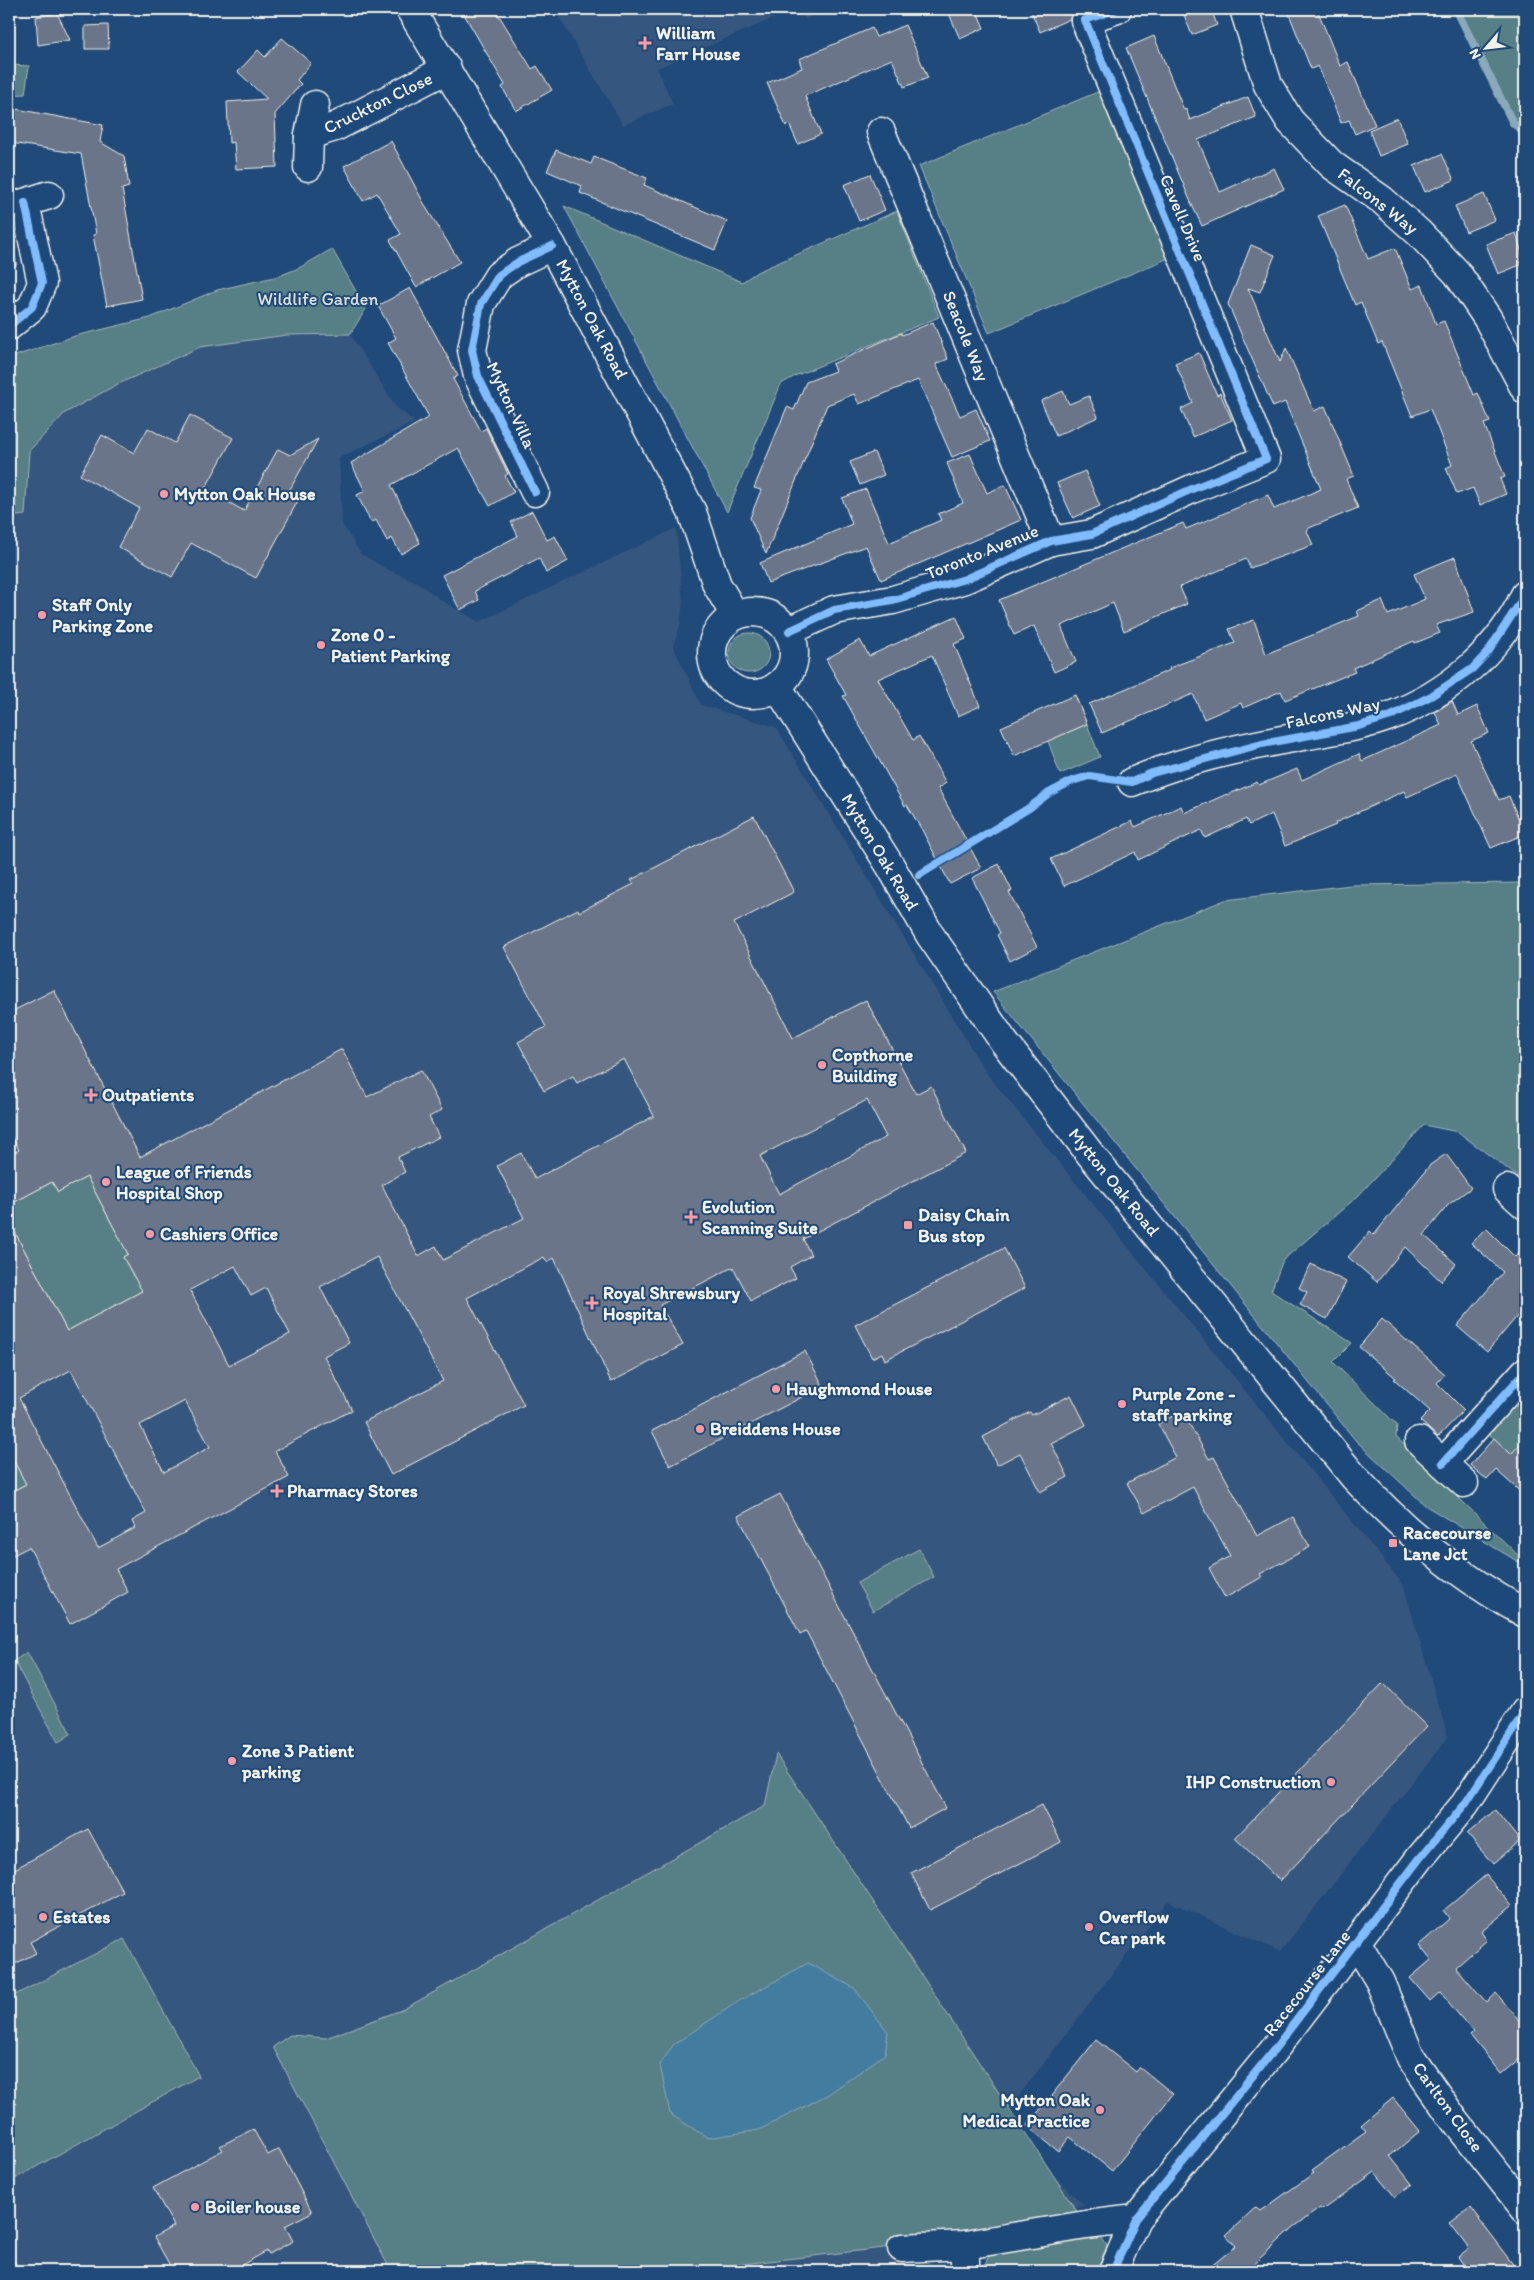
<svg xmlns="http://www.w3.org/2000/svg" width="1534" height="2280" font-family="Itim,sans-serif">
  <rect width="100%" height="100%" fill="#1f4a7a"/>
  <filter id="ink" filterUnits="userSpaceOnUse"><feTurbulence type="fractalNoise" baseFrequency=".02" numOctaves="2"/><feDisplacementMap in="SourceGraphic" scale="10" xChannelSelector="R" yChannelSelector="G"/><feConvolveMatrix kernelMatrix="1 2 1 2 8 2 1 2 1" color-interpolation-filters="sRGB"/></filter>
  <g filter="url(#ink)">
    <g fill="#36577e">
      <polygon points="554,9 830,9 806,19 795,9 657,68 673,104 623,125"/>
      <polygon points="332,249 366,309 350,334 396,407 415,422 339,458 342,524 361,554 389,570 417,582 441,600 479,622 676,528 683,602 680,626 673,646 701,705 776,727 987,1074 1403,1584 1448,1737 1280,1952 1168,1901 998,2123 1085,2206 908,2227 907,2266 856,2271 23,2271 9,2256 9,2182 199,2075 124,1939 9,1998 9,358 75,336 150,318 217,290 279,276 299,268"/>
    </g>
    <g fill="#567f86" stroke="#a5b8b7">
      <polygon points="1456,9 1525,9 1525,133 1513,123"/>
      <polygon points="9,43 12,65 29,66 25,94 9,95"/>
      <polygon points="1100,91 1169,258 989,333 919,166"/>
      <polygon points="564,206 742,282 757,272 897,211 939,317 797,375 781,384 727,512"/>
      <polygon points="9,236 11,240 17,265 9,266"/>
      <polygon points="332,249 366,309 350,334 287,335 200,347 116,385 65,413 29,451 25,515 9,517 9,358 75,336 150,318 217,290 279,276 299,268"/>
      <circle cx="749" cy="653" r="20"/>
      <polygon points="1087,724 1100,757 1060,774 1048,741"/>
      <polygon points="1525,883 1525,1182 1458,1132 1424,1125 1358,1196 1283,1260 1271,1291 1352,1343 1333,1362 1397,1425 1396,1437 1525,1562 1525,1566 1426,1506 1356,1441 993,992 1225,900 1351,885"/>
      <polygon points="87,1177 128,1254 123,1257 135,1279 153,1285 67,1331 9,1221 9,1205 52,1182 58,1192"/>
      <polygon points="1525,1404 1525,1439 1511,1454 1488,1433 1512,1407"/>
      <polygon points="9,1452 26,1484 9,1493"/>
      <polygon points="919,1549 934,1577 873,1611 857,1583"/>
      <polygon points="27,1652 71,1734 58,1742 14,1661"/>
      <polygon points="776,1754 1086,2225 681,2271 391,2271 273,2047 290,2035 326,2038 404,2009 765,1806"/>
      <polygon points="124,1939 199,2076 9,2182 9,1998"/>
      <polygon points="1098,2232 1107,2246 1096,2271 982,2271 991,2251"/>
      <polygon points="9,2256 23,2271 9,2271"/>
    </g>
    <polygon fill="#437b9f" stroke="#8aaabc" points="808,1963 854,1988 888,2032 885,2054 827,2095 759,2130 708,2138 670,2114 660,2065 673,2045 737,2002"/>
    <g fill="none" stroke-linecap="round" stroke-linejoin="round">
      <polyline stroke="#8aaabc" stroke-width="8" points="1456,9 1513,123 1525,133"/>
    </g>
    <g fill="#6a7589" stroke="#f4f1e8" fill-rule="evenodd">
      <polygon points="461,9 495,9 532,69 537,66 552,90 516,111 502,87 505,85"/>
      <polygon points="947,9 976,9 984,28 960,39"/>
      <polygon points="1030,9 1075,9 1070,19 1040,32"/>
      <polygon points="1201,9 1211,9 1217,25 1192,35 1184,15"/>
      <polygon points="1287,9 1317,9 1340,66 1348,62 1375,125 1355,134 1349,120 1341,123 1318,66 1311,69"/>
      <polygon points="57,13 70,40 38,45 36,17"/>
      <polygon points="108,25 109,49 85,49 85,26"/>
      <polygon points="905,25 928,78 904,87 892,59 805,96 821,134 798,144 789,124 786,126 767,83 802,68 799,59 872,28 876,37"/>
      <polygon points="1154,36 1184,110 1186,109 1190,120 1248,97 1256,117 1198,140 1220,192 1274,168 1284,189 1202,226 1192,205 1126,48"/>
      <polygon points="282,38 311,63 297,80 301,84 275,114 277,167 236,169 234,142 229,143 227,102 267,99 238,72 258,50 265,57"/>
      <polygon points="16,109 103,125 100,142 124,156 129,187 122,189 142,299 107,306 93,235 96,234 81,154 11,143"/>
      <polygon points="1397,118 1408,144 1379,156 1369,130"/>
      <polygon points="391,141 427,209 460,262 416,287 390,240 401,234 377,193 363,201 344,166"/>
      <polygon points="556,150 591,164 594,157 647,178 644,185 727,221 715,250 580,193 582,186 547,171"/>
      <polygon points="1442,154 1454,180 1425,192 1414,166"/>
      <polygon points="870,174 885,210 859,221 844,185"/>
      <polygon points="1484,194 1495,220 1466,232 1455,206"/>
      <polygon points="1345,205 1368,259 1395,248 1412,289 1422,285 1436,324 1444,321 1474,395 1478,393 1490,422 1484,424 1505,477 1500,479 1506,494 1480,505 1473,488 1457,494 1446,468 1452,465 1430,409 1412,416 1382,342 1378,344 1361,302 1355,305 1318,216"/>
      <polygon points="1516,233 1525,263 1498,274 1486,244"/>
      <polygon points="1251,245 1275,255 1260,292 1248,288 1280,362 1286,348 1314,411 1325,406 1354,476 1346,479 1358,508 1309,528 1307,531 1313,545 1250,568 1246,559 1180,587 1187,604 1124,631 1113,603 1061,626 1076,662 1054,672 1034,626 1014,635 999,600 1183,523 1186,529 1268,495 1274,509 1321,489 1285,402 1273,407 1228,304"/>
      <polygon points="410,288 458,376 453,379 481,431 486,428 508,474 505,476 514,492 490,506 458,448 391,485 420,543 401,554 392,538 387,541 376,520 371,522 357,495 365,491 351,463 429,417 388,343 396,338 378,306"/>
      <polygon points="933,322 948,359 936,364 960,416 976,409 990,441 952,457 918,380 859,404 854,394 827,405 766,554 750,518 761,490 754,488 787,407 794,410 806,382 835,371 832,364 901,333 902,335"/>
      <polygon points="1199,353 1217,395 1220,393 1232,420 1193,437 1181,409 1193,403 1175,363"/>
      <polygon points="1063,391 1069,404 1089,396 1098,417 1056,436 1041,401"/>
      <polygon points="190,415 233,438 205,489 244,511 278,449 290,455 318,439 289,491 300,497 256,578 191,543 172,577 118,547 139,508 80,475 102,435 134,453 148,428 175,443"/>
      <polygon points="874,452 884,475 860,485 850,462"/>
      <polygon points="970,454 987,493 1005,485 1021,520 881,580 866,546 768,583 760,563 852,524 842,498 866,489 889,543 941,520 938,514 963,503 947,463"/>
      <polygon points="1085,471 1100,506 1073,518 1057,483"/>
      <polygon points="532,511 547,540 555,536 568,561 546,573 539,558 475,591 479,600 460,610 442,575 518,536 511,522"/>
      <polygon points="1455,557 1474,612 1436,625 1440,633 1415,643 1414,641 1353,668 1355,672 1285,700 1281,691 1243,708 1241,703 1204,719 1193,694 1102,733 1089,704 1170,670 1169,668 1235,643 1229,629 1254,620 1266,654 1359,616 1357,611 1382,600 1388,615 1425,599 1414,574"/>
      <polygon points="956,616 966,639 954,644 980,706 958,716 932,655 878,679 913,740 919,736 946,783 938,788 981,868 950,884 922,830 907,805 905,806 843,696 846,695 826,659 860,640 869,656"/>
      <polygon points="1075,695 1087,724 1014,756 1001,727"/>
      <polygon points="1452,701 1458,715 1477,706 1489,733 1471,741 1499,800 1509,796 1525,834 1491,848 1457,774 1407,797 1404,791 1335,823 1336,825 1285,846 1272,814 1249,825 1246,819 1205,838 1201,830 1138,860 1135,852 1064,886 1051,859 1132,821 1135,827 1181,806 1184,813 1227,794 1227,795 1257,782 1259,785 1297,769 1302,780 1359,754 1362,761 1441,725 1435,712"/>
      <path d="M 754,816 L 794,892 L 734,923 L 793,1038 L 866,1000 L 916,1094 L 931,1086 L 966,1153 L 803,1239 L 811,1255 L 790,1267 L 796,1278 L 751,1301 L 733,1267 L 660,1305 L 683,1345 L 611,1382 L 554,1258 L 547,1262 L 544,1257 L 467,1298 L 524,1405 L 391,1475 L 364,1422 L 443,1381 L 377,1257 L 320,1287 L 349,1343 L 324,1356 L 352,1410 L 275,1451 L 289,1477 L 116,1569 L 128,1592 L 70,1624 L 29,1547 L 9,1557 L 9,1493 L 26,1484 L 9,1452 L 9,1221 L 67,1331 L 142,1291 L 123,1257 L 128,1254 L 87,1177 L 58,1192 L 52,1182 L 9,1205 L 9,1155 L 19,1150 L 9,1131 L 9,1013 L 54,990 L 140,1157 L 342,1049 L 367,1097 L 421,1070 L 442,1110 L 429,1117 L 439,1137 L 398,1157 L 405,1172 L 382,1185 L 418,1256 L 436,1246 L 443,1260 L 524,1218 L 497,1166 L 521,1153 L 535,1179 L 654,1116 L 624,1059 L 577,1083 L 573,1076 L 544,1091 L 518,1042 L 546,1027 L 504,947 L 578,909 L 579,912 L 634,884 L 631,880 ZM 867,1100 L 886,1137 L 779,1194 L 760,1156 ZM 235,1266 L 251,1296 L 266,1288 L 290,1334 L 229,1365 L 190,1290 ZM 71,1370 L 146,1513 L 132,1521 L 135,1528 L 98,1548 L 19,1398 ZM 185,1401 L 210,1447 L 164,1472 L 140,1425 Z"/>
      <polygon points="999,864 1012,891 1009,892 1037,947 1010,961 997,935 1000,933 972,878"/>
      <polygon points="1446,1154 1471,1188 1449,1204 1424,1235 1456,1264 1441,1281 1405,1247 1377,1282 1348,1257 1370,1231 1374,1235 1430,1165"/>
      <polygon points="1486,1228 1515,1257 1525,1245 1525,1307 1487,1352 1457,1326 1503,1272 1471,1243"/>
      <polygon points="1004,1248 1025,1288 885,1360 882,1353 872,1358 855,1325"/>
      <polygon points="1311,1264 1346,1282 1327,1319 1300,1305 1307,1292 1299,1288"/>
      <polygon points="1382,1319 1445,1374 1437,1383 1464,1410 1438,1437 1420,1421 1430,1411 1394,1379 1396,1378 1359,1347"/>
      <polygon points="805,1351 823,1386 670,1466 652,1431"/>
      <polygon points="1071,1395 1086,1425 1051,1443 1068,1477 1040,1492 1020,1453 997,1465 983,1437 1030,1412 1032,1415"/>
      <polygon points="1182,1411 1209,1459 1214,1457 1257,1536 1293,1517 1310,1547 1260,1574 1262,1577 1225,1598 1209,1568 1230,1556 1193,1487 1144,1513 1127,1483 1176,1457 1158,1424"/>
      <polygon points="1494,1438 1511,1454 1525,1439 1525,1496 1496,1470 1487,1480 1470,1465"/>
      <polygon points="780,1494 946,1808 909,1828 806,1631 800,1634 738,1516"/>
      <polygon points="1383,1683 1427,1726 1280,1881 1235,1838"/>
      <polygon points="1042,1805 1061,1842 930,1910 911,1873"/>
      <polygon points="1495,1810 1520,1841 1493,1864 1467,1834"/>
      <polygon points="88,1829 123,1892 30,1942 36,1953 9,1967 9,1872"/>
      <polygon points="1486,1875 1512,1906 1481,1932 1487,1940 1456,1967 1486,2002 1496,1993 1525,2027 1525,2054 1501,2074 1470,2035 1473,2032 1440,1992 1430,2001 1410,1978 1431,1960 1419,1945 1449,1919 1443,1911"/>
      <polygon points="1096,2040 1136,2072 1140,2067 1173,2094 1112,2171 1070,2137 1058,2151 1027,2126"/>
      <polygon points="1393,2098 1420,2131 1390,2156 1412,2184 1395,2197 1375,2172 1322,2210 1320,2208 1294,2227 1246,2271 1205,2271 1236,2246 1226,2235 1256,2207 1261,2211 1314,2173 1312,2170 1366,2131 1361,2125"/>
      <polygon points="253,2129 268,2155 279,2149 312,2212 285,2226 293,2241 269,2254 267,2251 231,2271 173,2271 154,2237 174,2226 153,2188 223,2150 220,2146"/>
      <polygon points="1470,2208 1518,2271 1468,2271 1458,2257 1469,2248 1450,2223"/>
    </g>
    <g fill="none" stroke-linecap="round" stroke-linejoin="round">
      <defs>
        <g id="minor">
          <polyline points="1244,9 1268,85 1290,121 1332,165 1382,200 1419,233 1457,273 1488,319 1525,389"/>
          <polyline points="881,132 1051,541"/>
          <polyline points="309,135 335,127 447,69"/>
          <polyline points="308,167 309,135 315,105"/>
          <polyline points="9,208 49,195"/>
          <polyline points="9,326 32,307 42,283 25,203"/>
          <polyline points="535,492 478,376 472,350 481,304 499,275 518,262 552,246"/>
          <polyline points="789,631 834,610 893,600 927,590 965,579 1051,541 1092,534 1192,489 1266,459 1085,20 1117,9"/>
          <path d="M 1132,782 C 1180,761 1241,747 1293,738 C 1326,731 1359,728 1390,716 C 1447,695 1500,650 1525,595"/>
          <polyline points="1507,1189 1525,1205"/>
          <polyline points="1419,1441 1464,1483"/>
          <polyline points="1443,1463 1525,1372"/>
          <polyline points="1357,1943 1380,1982 1411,2058 1455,2121 1525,2209"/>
          <polyline points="965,2245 965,2271"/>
          <polyline points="902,2248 965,2245 1086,2225 1136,2219"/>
          <polyline points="1113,2271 1136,2219 1273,2051 1420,1858 1465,1804 1525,1712"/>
        </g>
        <g id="secondary">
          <polyline points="410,9 552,246 692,512 717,585 735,615"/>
          <circle cx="753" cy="653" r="41"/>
          <path d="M 777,686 L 891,867 L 930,935 L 1004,1042 L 1091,1155 L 1354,1477 C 1404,1531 1460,1578 1525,1613"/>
        </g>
      </defs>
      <use href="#minor" stroke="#f4f1e8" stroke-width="31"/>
      <use href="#secondary" stroke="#f4f1e8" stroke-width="31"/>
      <use href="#minor" stroke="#1f4a7a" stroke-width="28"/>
      <use href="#secondary" stroke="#1f4a7a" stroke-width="28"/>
      <defs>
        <g id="cycleway">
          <polyline points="9,326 32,307 42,283 25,203"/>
          <polyline points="535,492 478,376 472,350 481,304 499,275 518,262 552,246"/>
          <polyline points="789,631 834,610 893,600 927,590 965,579 1051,541 1092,534 1192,489 1266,459 1085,20 1117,9"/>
          <polyline points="919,875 1029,808 1049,793 1072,781 1089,776 1132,782 1152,773 1262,744 1359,726 1391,716 1431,696 1472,669 1488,652 1525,595"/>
          <polyline points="1443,1463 1525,1372"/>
          <polyline points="1113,2271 1136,2219 1273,2051 1420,1858 1465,1804 1525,1712"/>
        </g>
      </defs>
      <use href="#cycleway" stroke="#1f4a7a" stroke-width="11"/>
      <use href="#cycleway" stroke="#80bcff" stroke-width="8"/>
    </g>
  </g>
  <g fill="#ff9aa2" stroke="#1f4a7a" stroke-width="2">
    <path d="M642.5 35.5h5v5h5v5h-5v5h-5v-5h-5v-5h5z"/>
    <circle cx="164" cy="494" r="5"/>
    <circle cx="42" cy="615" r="5"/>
    <circle cx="321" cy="645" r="5"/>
    <circle cx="822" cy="1065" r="5"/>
    <path d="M88.5 1087.5h5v5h5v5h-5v5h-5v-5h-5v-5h5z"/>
    <circle cx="106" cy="1182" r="5"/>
    <path d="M688.5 1209.5h5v5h5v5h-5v5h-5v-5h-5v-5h5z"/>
    <rect x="903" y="1220" width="10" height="10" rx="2.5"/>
    <circle cx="150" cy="1234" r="5"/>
    <path d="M589.5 1295.5h5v5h5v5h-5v5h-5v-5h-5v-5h5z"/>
    <circle cx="776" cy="1389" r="5"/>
    <circle cx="1122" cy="1404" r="5"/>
    <circle cx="700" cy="1429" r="5"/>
    <path d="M274.5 1483.5h5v5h5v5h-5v5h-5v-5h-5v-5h5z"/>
    <rect x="1388" y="1538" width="10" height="10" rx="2.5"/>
    <circle cx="232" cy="1761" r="5"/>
    <circle cx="1331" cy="1782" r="5"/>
    <circle cx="43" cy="1917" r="5"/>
    <circle cx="1089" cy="1927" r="5"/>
    <circle cx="1100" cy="2110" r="5"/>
    <circle cx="195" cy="2207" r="5"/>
  </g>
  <g text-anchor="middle" stroke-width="4" stroke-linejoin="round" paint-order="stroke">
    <g font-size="18" font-weight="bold" fill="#f4f1e8" stroke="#1f4a7a" text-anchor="start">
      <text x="656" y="39">William<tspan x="656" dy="21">Farr House</tspan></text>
      <text x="174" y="500">Mytton Oak House</text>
      <text x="52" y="611">Staff Only<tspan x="52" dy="21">Parking Zone</tspan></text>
      <text x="331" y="641">Zone 0 -<tspan x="331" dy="21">Patient Parking</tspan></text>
      <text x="832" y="1061">Copthorne<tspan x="832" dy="21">Building</tspan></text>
      <text x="102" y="1101">Outpatients</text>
      <text x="116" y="1178">League of Friends<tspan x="116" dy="21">Hospital Shop</tspan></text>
      <text x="702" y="1213">Evolution<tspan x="702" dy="21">Scanning Suite</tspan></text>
      <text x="918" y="1221">Daisy Chain<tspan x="918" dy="21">Bus stop</tspan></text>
      <text x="160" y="1240">Cashiers Office</text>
      <text x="603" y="1299">Royal Shrewsbury<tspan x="603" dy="21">Hospital</tspan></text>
      <text x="786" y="1395">Haughmond House</text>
      <text x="1132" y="1400">Purple Zone -<tspan x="1132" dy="21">staff parking</tspan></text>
      <text x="710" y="1435">Breiddens House</text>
      <text x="287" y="1497">Pharmacy Stores</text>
      <text x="1403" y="1539">Racecourse<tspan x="1403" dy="21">Lane Jct</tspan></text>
      <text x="242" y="1757">Zone 3 Patient<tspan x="242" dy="21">parking</tspan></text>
      <text x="1321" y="1788" text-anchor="end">IHP Construction</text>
      <text x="53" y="1923">Estates</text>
      <text x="1099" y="1923">Overflow<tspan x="1099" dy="21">Car park</tspan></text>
      <text x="1090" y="2106" text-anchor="end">Mytton Oak<tspan x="1090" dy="21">Medical Practice</tspan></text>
      <text x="205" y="2213">Boiler house</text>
    </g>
    <g font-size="18" fill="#f4f1e8" stroke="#1f4a7a">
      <text transform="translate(378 103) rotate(-26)" y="6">Cruckton Close</text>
      <text transform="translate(1378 201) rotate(38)" y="6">Falcons Way</text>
      <text transform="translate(1183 218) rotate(67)" y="6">Cavell Drive</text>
      <text transform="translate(592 319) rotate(62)" y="6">Mytton Oak Road</text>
      <text transform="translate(966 336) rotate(68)" y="6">Seacole Way</text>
      <text transform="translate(511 405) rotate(65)" y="6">Mytton Villa</text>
      <text transform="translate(982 552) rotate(-22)" y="6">Toronto Avenue</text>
      <text transform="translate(1333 713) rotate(-12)" y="6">Falcons Way</text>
      <text transform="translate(880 852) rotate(59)" y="6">Mytton Oak Road</text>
      <text transform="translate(1114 1182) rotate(51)" y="6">Mytton Oak Road</text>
      <text transform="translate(1307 1983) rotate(-52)" y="6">Racecourse Lane</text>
      <text transform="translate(1448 2107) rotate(54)" y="6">Carlton Close</text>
    </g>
    <g font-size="18" fill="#dce0d9" stroke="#1f4a7a">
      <text x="318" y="305">Wildlife Garden</text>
    </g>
  </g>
  <rect width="1534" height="2280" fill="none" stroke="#1f4a7a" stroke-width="30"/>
  <rect x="15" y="15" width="1504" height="2250" fill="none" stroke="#f4f1e8" stroke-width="2" filter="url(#ink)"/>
  <g transform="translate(1486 48) rotate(242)" stroke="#1f4a7a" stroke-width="4" paint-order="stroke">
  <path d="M0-4L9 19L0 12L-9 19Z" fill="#f4f1e8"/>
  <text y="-8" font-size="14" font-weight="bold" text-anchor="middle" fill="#f4f1e8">N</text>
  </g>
</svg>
